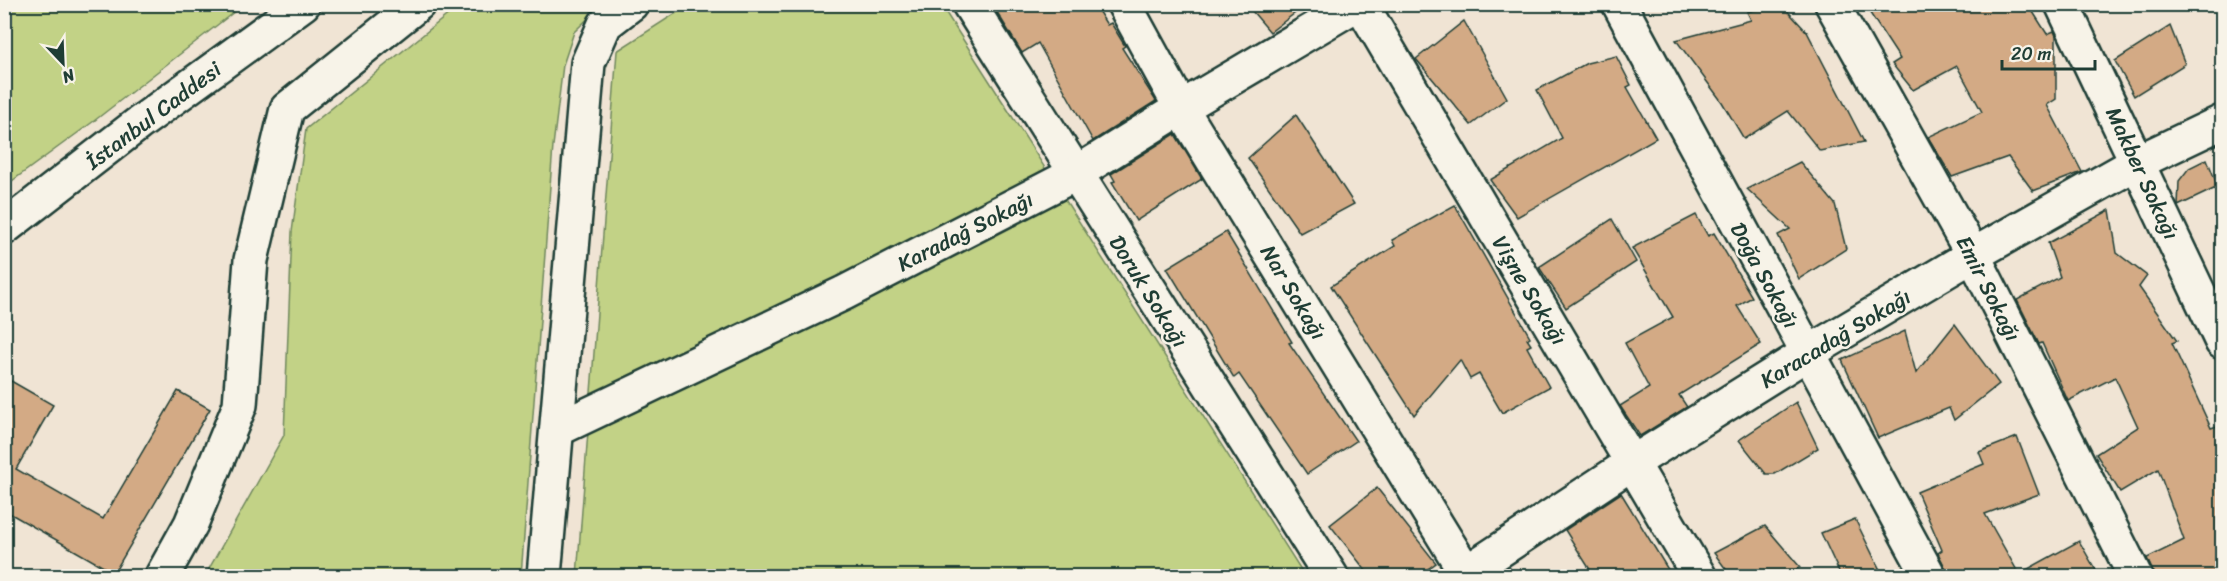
<svg xmlns="http://www.w3.org/2000/svg" width="2227" height="581" font-family="Sriracha,sans-serif">
  <rect width="100%" height="100%" fill="#f0e4d4"/>
  <filter id="ink" filterUnits="userSpaceOnUse"><feTurbulence type="fractalNoise" baseFrequency=".0167" numOctaves="2"/><feDisplacementMap in="SourceGraphic" scale="12" xChannelSelector="R" yChannelSelector="G"/><feConvolveMatrix kernelMatrix="1 2 1 2 8 2 1 2 1" color-interpolation-filters="sRGB"/></filter>
  <g filter="url(#ink)">
    <g fill="#c2d286" stroke="#70885d" stroke-width="1.5">
      <polygon points="5,4 243,4 243,5 94,121 5,186"/>
      <polygon points="690,4 941,5 1305,576 577,576 617,51"/>
      <polygon points="460,5 602,5 574,32 563,65 553,146 521,576 205,576 284,435 292,232 306,129"/>
    </g>
    <g fill="#d3aa85" stroke="#1f3d34" stroke-width="1.5">
      <polygon points="992,4 1094,4 1107,25 1111,23 1125,46 1122,48 1156,101 1093,141 1038,43 1022,53"/>
      <polygon points="1246,4 1307,4 1270,32"/>
      <polygon points="1781,4 1807,32 1864,142 1820,151 1788,111 1744,139 1722,102 1676,40 1751,20 1747,12"/>
      <polygon points="1864,4 2028,4 2047,34 2054,31 2056,36 2056,99 2047,105 2082,172 2033,191 2008,157 1952,177 1928,137 1982,112 1957,66 1913,90 1892,64 1900,59"/>
      <polygon points="1464,21 1507,98 1471,125 1416,59"/>
      <polygon points="2170,26 2185,64 2134,96 2115,61"/>
      <polygon points="1616,56 1631,85 1627,87 1656,138 1517,217 1490,180 1562,138 1537,90 1587,63"/>
      <polygon points="1296,115 1354,204 1300,233 1248,158"/>
      <polygon points="1175,134 1202,179 1136,221 1112,182 1115,181 1111,174"/>
      <polygon points="2207,159 2218,187 2178,206 2179,181 2189,168"/>
      <polygon points="1800,162 1835,204 1846,249 1799,279 1778,235 1790,229 1747,189"/>
      <polygon points="1455,205 1530,337 1527,339 1531,345 1527,347 1549,387 1502,413 1479,374 1470,379 1460,360 1414,415 1331,286 1395,246 1392,240"/>
      <polygon points="2110,210 2117,253 2147,276 2139,287 2177,341 2172,343 2211,428 2217,426 2223,441 2223,576 2154,576 2147,558 2184,540 2158,469 2120,492 2096,454 2138,427 2115,377 2068,401 2042,343 2039,344 2017,300 2060,277 2048,243"/>
      <polygon points="1696,215 1708,236 1714,233 1752,297 1737,306 1761,344 1679,395 1687,407 1640,436 1620,406 1649,388 1625,343 1673,317 1632,248"/>
      <polygon points="1612,219 1636,262 1566,308 1539,267"/>
      <polygon points="1226,232 1292,342 1289,343 1356,441 1307,474 1239,374 1234,378 1167,268"/>
      <polygon points="1955,324 1999,384 1954,420 1949,408 1878,438 1842,360 1905,331 1916,373"/>
      <polygon points="4,377 53,405 16,469 103,519 178,391 210,409 114,573 4,510"/>
      <polygon points="1796,402 1818,448 1775,474 1766,474 1739,440"/>
      <polygon points="2017,437 2039,494 1985,514 2019,574 2079,541 2099,576 1948,576 1945,567 1938,553 1942,550 1917,492 1984,464 1979,452"/>
      <polygon points="1377,488 1436,563 1418,576 1370,576 1330,525"/>
      <polygon points="1621,493 1672,576 1594,576 1565,530"/>
      <polygon points="1855,519 1883,576 1841,576 1821,533"/>
      <polygon points="1765,526 1800,567 1785,576 1731,576 1714,553"/>
    </g>
    <g fill="none" stroke-linecap="round" stroke-linejoin="round">
      <defs>
        <g id="minor">
          <polyline points="969,4 1331,576"/>
          <polyline points="1124,4 1181,108 1468,576"/>
          <polyline points="1361,4 1699,576"/>
          <polyline points="1619,4 1929,576"/>
          <polyline points="1832,4 1973,255 2135,576"/>
          <polyline points="2062,4 2222,342"/>
          <polyline points="558,429 844,293 1075,174 1181,108 1357,4"/>
          <polyline points="162,576 191,524 240,405 251,260 287,109 418,4"/>
          <polyline points="544,576 588,63 605,24 631,4"/>
          <polyline points="1461,576 1632,463 1808,353 1973,255 2138,162 2222,122"/>
        </g>
        <polyline id="major" points="4,228 138,124 303,4"/>
      </defs>
      <use href="#minor" stroke="#1f3d34" stroke-width="38"/>
      <use href="#major" stroke="#1f3d34" stroke-width="38"/>
      <use href="#minor" stroke="#f7f3e8" stroke-width="33"/>
      <use href="#major" stroke="#f7f3e8" stroke-width="33"/>
    </g>
  </g>
  <g text-anchor="middle" stroke-width="5" stroke-linejoin="round" paint-order="stroke">
    <g font-size="22" fill="#1f3d34" stroke="#f7f3e8">
      <text transform="translate(153 115) rotate(-37)" y="8">İstanbul Caddesi</text>
      <text transform="translate(2143 173) rotate(65)" y="8">Makber Sokağı</text>
      <text transform="translate(965 231) rotate(-27)" y="8">Karadağ Sokağı</text>
      <text transform="translate(1765 275) rotate(61)" y="8">Doğa Sokağı</text>
      <text transform="translate(1989 288) rotate(63)" y="8">Emir Sokağı</text>
      <text transform="translate(1530 290) rotate(59)" y="8">Vişne Sokağı</text>
      <text transform="translate(1149 291) rotate(58)" y="8">Doruk Sokağı</text>
      <text transform="translate(1294 292) rotate(59)" y="8">Nar Sokağı</text>
      <text transform="translate(1835 338) rotate(-31)" y="8">Karacadağ Sokağı</text>
    </g>
  </g>
  <rect width="2227" height="581" fill="none" stroke="#f7f3e8" stroke-width="24"/>
  <rect x="12" y="12" width="2203" height="557" fill="none" stroke="#1f3d34" stroke-width="2" filter="url(#ink)"/>
  <g transform="translate(63 63) rotate(157)" stroke="#f7f3e8" stroke-width="4.5" paint-order="stroke">
  <path d="M0-4.5L10 22L0 15L-10 22Z" fill="#1f3d34"/>
  <text y="-9" font-size="16" font-weight="bold" text-anchor="middle" fill="#1f3d34">N</text>
  </g>
  <path d="M2002 60v9h93v-9" fill="none" stroke="#1f3d34" stroke-width="3"/>
  <text x="2011" y="60" font-size="18" fill="#1f3d34" stroke="#f7f3e8" stroke-width="4.5" paint-order="stroke">20 m</text>
</svg>
